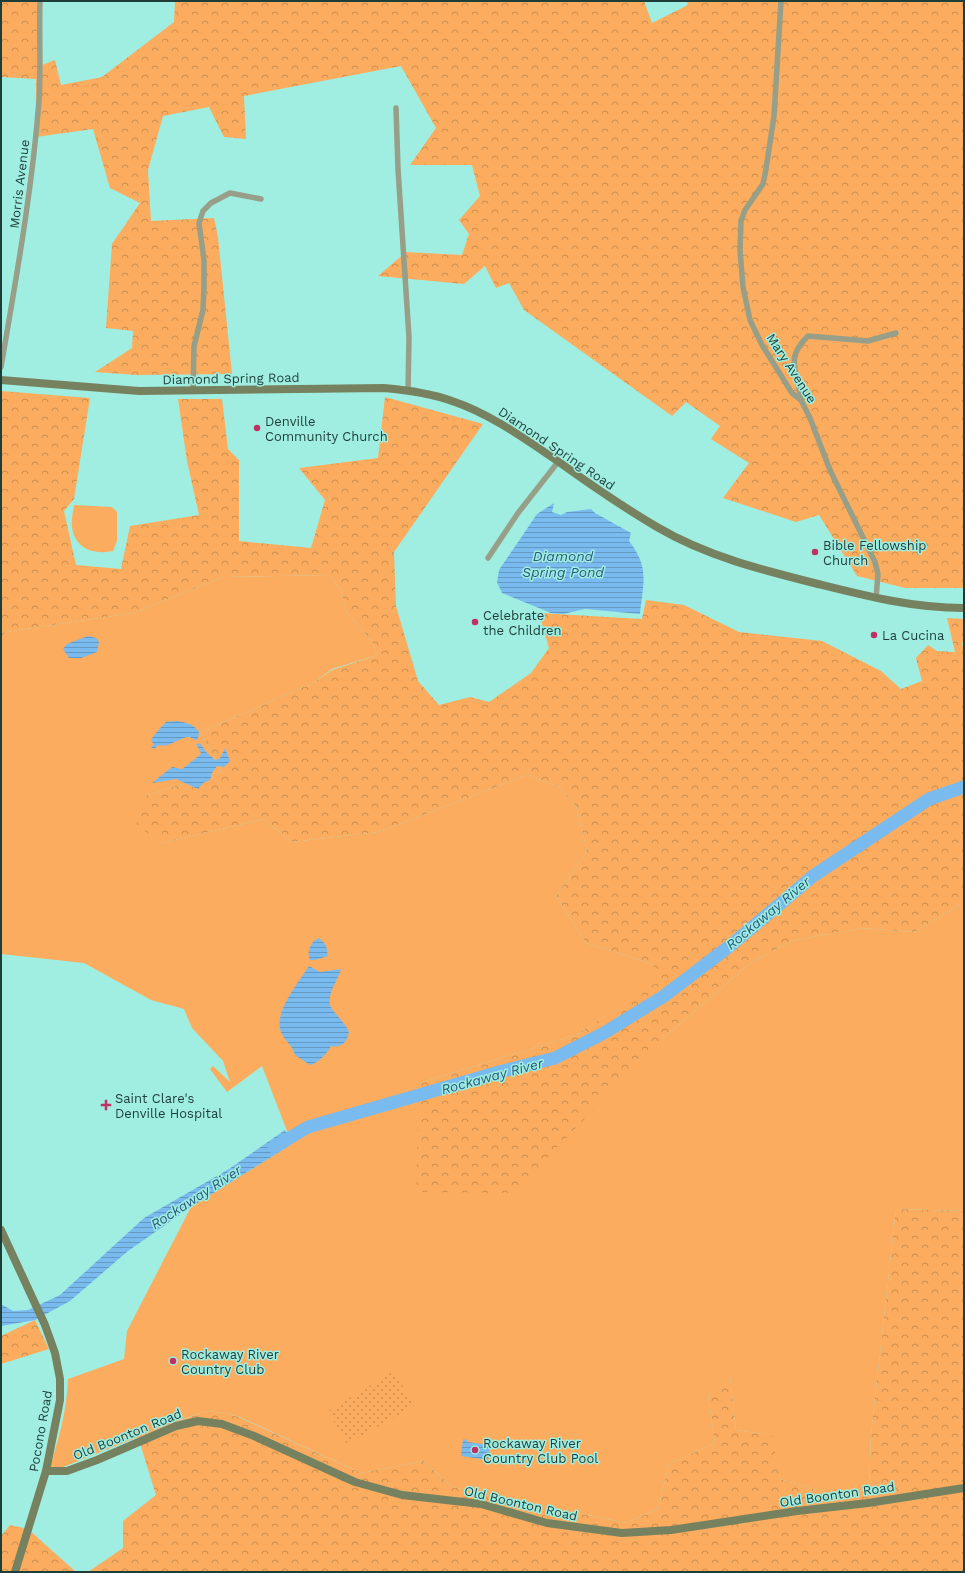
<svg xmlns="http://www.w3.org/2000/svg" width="965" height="1573" font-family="'Work Sans',sans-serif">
  <defs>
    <pattern id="forest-crowns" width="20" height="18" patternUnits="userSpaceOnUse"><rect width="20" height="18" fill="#fbac5e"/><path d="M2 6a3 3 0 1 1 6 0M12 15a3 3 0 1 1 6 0" fill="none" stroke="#cb8d4f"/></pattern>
    <pattern id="park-dots" width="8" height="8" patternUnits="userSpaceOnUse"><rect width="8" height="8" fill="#fbac5e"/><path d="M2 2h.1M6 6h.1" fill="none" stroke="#cb8d4f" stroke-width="1.8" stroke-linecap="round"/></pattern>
    <pattern id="water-rules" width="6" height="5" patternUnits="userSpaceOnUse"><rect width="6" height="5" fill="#79bbee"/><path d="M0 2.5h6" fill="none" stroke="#6399c2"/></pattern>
  </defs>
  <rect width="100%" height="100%" fill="#a0eee1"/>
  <g fill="#fbac5e">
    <path d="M 74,505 L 112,507 L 117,512 L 117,541 L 113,551 C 94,555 75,549 72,527 C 71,520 73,512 74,505 Z"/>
    <path d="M 329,575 L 341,590 L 347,613 L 371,640 L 378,655 L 332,669 L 313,683 L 201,732 L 222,771 L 145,796 L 162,843 L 264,819 L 291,842 L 379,832 L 527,775 L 559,787 L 576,806 L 587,851 L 556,896 L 586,943 L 652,964 L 663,979 L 576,1035 L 419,1083 L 661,1040 L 752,962 L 791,941 L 862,928 L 914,932 L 964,902 L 964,1211 L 896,1209 L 871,1434 L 869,1488 L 841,1497 L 780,1479 L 771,1435 L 736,1430 L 730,1377 L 708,1395 L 715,1443 L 669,1464 L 658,1509 L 626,1523 L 452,1487 L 424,1461 L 361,1473 L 242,1418 L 226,1413 L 206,1411 L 181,1420 L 48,1473 C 58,1442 67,1411 68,1379 L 124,1359 L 127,1331 L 191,1207 L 292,1144 L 262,1066 L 227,1092 L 210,1069 L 213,1066 L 230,1082 L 223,1061 L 192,1028 L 184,1009 L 151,1000 L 84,963 L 1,954 L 1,637 L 6,632 L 133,613 L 223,577 Z"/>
  </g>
  <g fill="url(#forest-crowns)">
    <polygon points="1,1 38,1 37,67 55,60 61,85 102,77 174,22 175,1 644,1 652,23 688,5 687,1 964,1 964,588 905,588 857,576 819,515 796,522 723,498 749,463 711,439 720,426 686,402 672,416 524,310 509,283 496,288 485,266 464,284 378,276 406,252 462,255 469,234 459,220 480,196 472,165 410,165 436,128 401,66 244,96 246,139 224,137 209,107 163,116 148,170 151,221 214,218 218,237 232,374 136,375 95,372 132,348 133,331 106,328 112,244 140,203 110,188 93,129 36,137 36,79 1,77"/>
    <polygon points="1,391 90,398 74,499 64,511 76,565 121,569 130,526 199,515 187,461 178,399 222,399 228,449 239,460 239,541 311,548 325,500 299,468 378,458 385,397 483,424 394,552 396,606 418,681 439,705 470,697 489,702 531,673 549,648 539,613 642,619 646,600 684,605 739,632 822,641 881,671 901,689 922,681 916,658 928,645 937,651 955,652 947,618 964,619 964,642 962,643 964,651 964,902 914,932 862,928 791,941 752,962 661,1040 513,1193 416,1192 419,1083 576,1035 662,979 652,964 586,943 556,896 587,851 576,806 559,787 527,775 379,832 291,842 264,819 162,843 136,825 145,796 222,771 201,732 313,683 332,670 378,655 371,640 347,613 341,590 329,575 223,577 133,613 6,632 1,637"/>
    <polygon points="896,1209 964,1211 964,1572 88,1572 123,1548 123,1521 156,1495 138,1437 206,1411 226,1413 241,1418 361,1473 424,1461 452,1487 626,1523 658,1509 669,1464 715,1443 708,1395 730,1376 736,1430 772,1435 780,1479 841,1497 869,1488 871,1434"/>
    <polygon points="35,1320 49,1349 1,1364 1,1336"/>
    <polygon points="10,1525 28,1529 76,1572 1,1572 1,1536"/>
  </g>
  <polygon fill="url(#park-dots)" points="394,1371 414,1406 347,1444 328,1411"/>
  <g fill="url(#water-rules)">
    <path d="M 554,503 L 552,512 L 561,515 L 567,512 L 591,509 L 595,513 L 631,533 L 629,541 C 650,568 643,583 640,614 L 585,609 L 563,614 L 551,613 L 502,593 L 497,582 L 499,570 L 537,514 Z"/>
    <polygon points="88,636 96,638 99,642 97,652 81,658 69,658 63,649 67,644"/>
    <path d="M 177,721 C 186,723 193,723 199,732 L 198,739 L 195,740 L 190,737 C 178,737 171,748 159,745 L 154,749 L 151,747 L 154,745 L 151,740 C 154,735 161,727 166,722 Z"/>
    <polygon points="200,743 207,753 215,760 220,758 225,748 230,761 224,767 217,766 212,773 210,780 203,783 198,789 176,779 152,783 172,767 182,769 200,755 201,753 196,744"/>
    <path d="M 319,938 L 326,945 L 328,956 L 315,960 L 310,960 C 306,951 311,941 319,938 Z"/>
    <path d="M 309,966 L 320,972 L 341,969 C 338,981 324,997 332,1009 C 338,1017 345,1023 349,1032 C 347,1042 342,1048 331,1046 C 327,1054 318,1063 310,1065 L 295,1055 C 292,1044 285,1042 281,1032 C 273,1012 300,981 309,966 Z"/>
    <polygon points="285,1130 292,1144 191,1207 128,1251 70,1301 35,1320 1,1326 1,1304 13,1311 28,1310 60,1295 144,1218 229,1169"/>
    <polygon points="463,1439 467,1440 467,1442 490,1445 488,1460 461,1456"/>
  </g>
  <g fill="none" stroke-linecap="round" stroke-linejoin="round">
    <polyline stroke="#79bbee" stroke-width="13" points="274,1147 308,1127 499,1072 555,1058 604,1033 664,996 731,945 813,876 929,799 964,787"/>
    <g stroke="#979f88" stroke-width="5.5">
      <polyline points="781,1 774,116 766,169 763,184 745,210 741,221 740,250 743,287 750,320 762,345 792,393 801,400 810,418 830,470 875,562 878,574 876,598"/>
      <polyline points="396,108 398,169 409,337 408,391"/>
      <path d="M 1,367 C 16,279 32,191 39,101 C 41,67 39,34 40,1"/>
      <polyline points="193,391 194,346 203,310 204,287 204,260 199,223 203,211 211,203 230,193 261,199"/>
      <path d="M 801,400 C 798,371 784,359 808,336 L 868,341 L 896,333"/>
      <polyline points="488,558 518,513 558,462"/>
    </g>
    <g stroke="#76825f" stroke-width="8">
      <path d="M 1,380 L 139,391 L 384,388 C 407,390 430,393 452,401 C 491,414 525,439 559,462 C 591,485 623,507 657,527 C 706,556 762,570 818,584 C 866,596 913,608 964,608"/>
      <polyline points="1,1230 45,1325 55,1353 60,1379 60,1400 46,1471 15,1572"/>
      <polyline points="46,1471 67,1471 97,1460 176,1426 198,1421 222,1424 254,1436 355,1482 402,1495 481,1504 547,1523 622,1533 671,1530 797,1511 868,1503 964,1488"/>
    </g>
  </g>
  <g fill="#be3165" stroke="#a0eee1" stroke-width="1.5">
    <circle cx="257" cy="428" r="4"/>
    <circle cx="815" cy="552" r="4"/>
    <circle cx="475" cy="622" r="4"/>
    <circle cx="874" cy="635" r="4"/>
    <path d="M104 1099h4v4h4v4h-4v4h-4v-4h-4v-4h4z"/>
    <circle cx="173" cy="1361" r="4"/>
    <circle cx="475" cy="1450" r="4"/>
  </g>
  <g text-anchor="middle" stroke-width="3" stroke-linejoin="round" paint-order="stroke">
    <g font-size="13" fill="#1d3d39" stroke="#a0eee1">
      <text transform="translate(19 184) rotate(-83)" y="5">Morris Avenue</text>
      <text transform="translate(792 368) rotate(57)" y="5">Mary Avenue</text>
      <text transform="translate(231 378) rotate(-1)" y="5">Diamond Spring Road</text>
      <text transform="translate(557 448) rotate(34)" y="5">Diamond Spring Road</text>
      <text transform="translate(40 1431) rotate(-80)" y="5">Pocono Road</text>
      <text transform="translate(127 1434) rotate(-22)" y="5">Old Boonton Road</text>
      <text transform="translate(837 1494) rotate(-8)" y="5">Old Boonton Road</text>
      <text transform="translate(521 1503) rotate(13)" y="5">Old Boonton Road</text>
    </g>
    <g font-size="13" fill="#1d3d39" stroke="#a0eee1" text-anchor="start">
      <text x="265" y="426">Denville<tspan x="265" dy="15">Community Church</tspan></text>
      <text x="823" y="550">Bible Fellowship<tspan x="823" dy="15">Church</tspan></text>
      <text x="483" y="620">Celebrate<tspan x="483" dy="15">the Children</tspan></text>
      <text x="882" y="640">La Cucina</text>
      <text x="115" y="1103">Saint Clare's<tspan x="115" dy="15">Denville Hospital</tspan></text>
      <text x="181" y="1359">Rockaway River<tspan x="181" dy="15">Country Club</tspan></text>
      <text x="483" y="1448">Rockaway River<tspan x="483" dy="15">Country Club Pool</tspan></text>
    </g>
    <g font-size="14" font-style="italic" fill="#29597d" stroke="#a0eee1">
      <text x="563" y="561">Diamond<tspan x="563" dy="16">Spring Pond</tspan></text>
      <text transform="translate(768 913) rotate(-40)" y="5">Rockaway River</text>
      <text transform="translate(492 1076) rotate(-15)" y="5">Rockaway River</text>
      <text transform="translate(196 1197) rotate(-33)" y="5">Rockaway River</text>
    </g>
  </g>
  <rect width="965" height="1573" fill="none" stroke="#1d3d39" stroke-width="4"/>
</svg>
